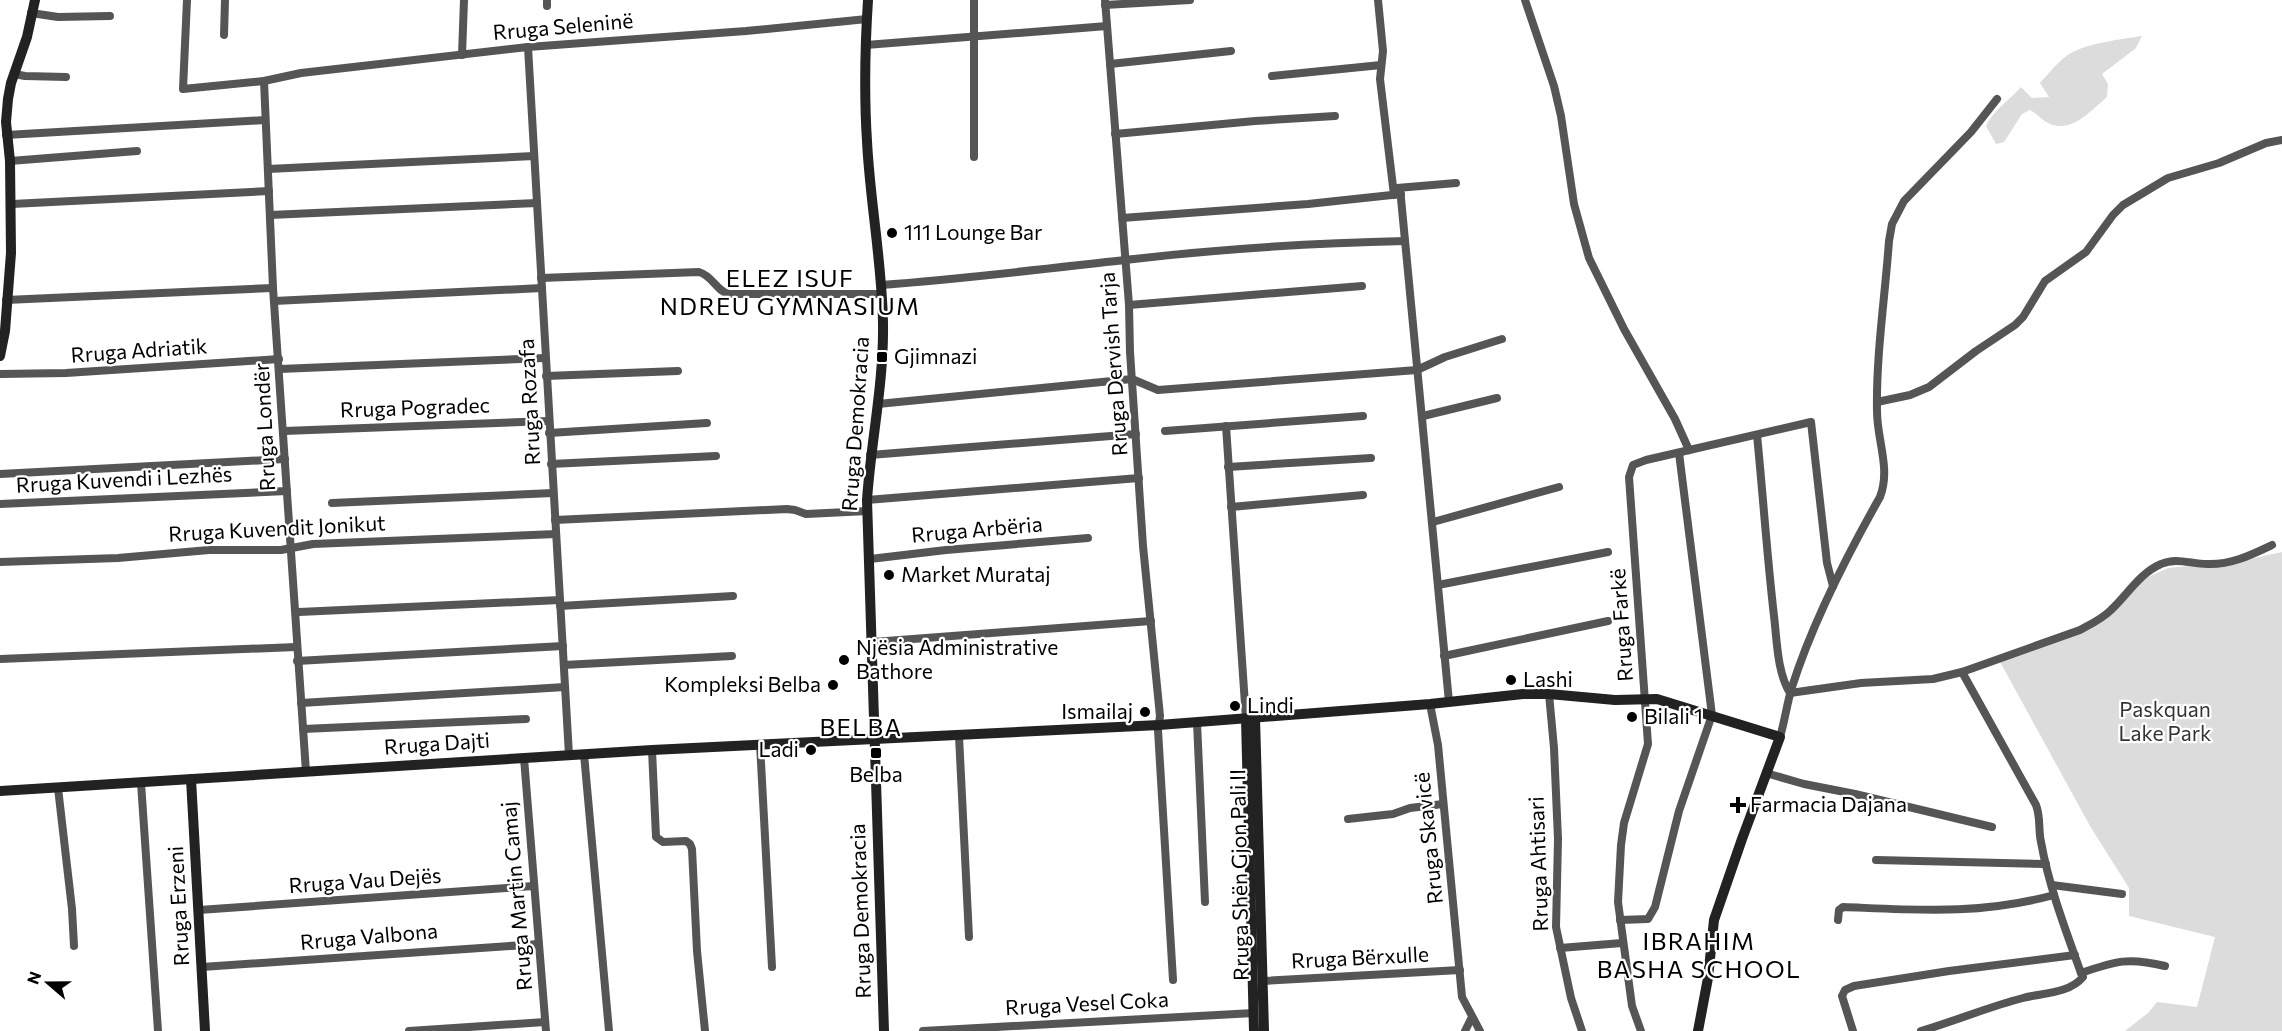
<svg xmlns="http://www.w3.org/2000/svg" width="2282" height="1031" font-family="Commissioner,sans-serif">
  <rect width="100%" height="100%" fill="#fff"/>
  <g fill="#dcdcdc">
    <path d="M 2142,36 L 2136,48 L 2102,74 L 2108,84 L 2107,97 C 2091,110 2073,133 2050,124 C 2043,121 2037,114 2030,110 L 2022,114 L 2004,142 L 1996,144 L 1986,126 C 1993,110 2010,100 2021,87 L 2032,98 L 2049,97 L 2040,83 C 2050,72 2059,60 2071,53 C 2088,43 2123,39 2142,36 Z"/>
    <polygon points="2282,552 2282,1031 2125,1031 2148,1013 2157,1002 2197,1007 2215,937 2129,916 2129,888 2090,826 1999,660 2081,633 2144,579 2168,568 2241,561"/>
  </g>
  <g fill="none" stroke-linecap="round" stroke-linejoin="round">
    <g stroke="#555" stroke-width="8">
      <polyline points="187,0 183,89 264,81 301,73 528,47 746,31 867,19"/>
      <polyline points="1105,0 1129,305 1130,352 1143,546 1160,716 1158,730 1173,980"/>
      <polyline points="1378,0 1383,51 1380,79 1394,195"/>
      <polyline points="1525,0 1554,86 1561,116 1574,204 1589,258 1624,329 1675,419 1689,450"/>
      <polyline points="1105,5 1190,0"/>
      <polyline points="547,6 547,0"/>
      <polyline points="31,13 58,17 110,16"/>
      <polyline points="224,35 225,0"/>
      <polyline points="866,45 1107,26"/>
      <polyline points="528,47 569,755"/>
      <polyline points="462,55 464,0"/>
      <polyline points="1110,64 1231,51"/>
      <polyline points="14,74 25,76 66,77"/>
      <polyline points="1272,76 1381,65"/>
      <polyline points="264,81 273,288 306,772"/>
      <polyline points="1115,134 1255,121 1335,116"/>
      <polyline points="6,135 265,120"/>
      <polyline points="974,157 974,0"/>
      <polyline points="10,161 137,151"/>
      <polyline points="268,169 534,156"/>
      <polyline points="1397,188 1456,183"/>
      <polyline points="1400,188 1449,702"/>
      <polyline points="12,204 269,191"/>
      <polyline points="270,215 537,203"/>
      <polyline points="1122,218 1308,204 1401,194"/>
      <path d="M 541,278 L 699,272 C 713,276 716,291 729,294 L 881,294"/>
      <path d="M 881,285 C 962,279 1044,269 1125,260 C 1218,249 1312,243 1405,241"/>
      <polyline points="6,300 273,288"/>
      <polyline points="274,301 542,288"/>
      <polyline points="1129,305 1362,286"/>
      <polyline points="280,369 545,358"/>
      <polyline points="0,374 66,373 279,359"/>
      <polyline points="546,376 678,371"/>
      <polyline points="1877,402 1910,395 1929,387 1976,351 2015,325 2023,317 2045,281 2086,252 2113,215 2123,205 2168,178 2219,163 2266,143 2282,140"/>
      <polyline points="878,404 1132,379 1158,390 1417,370 1445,357 1502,339"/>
      <polyline points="1423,416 1497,398"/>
      <polyline points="1226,426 1246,719"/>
      <polyline points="284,431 549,421"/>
      <polyline points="1165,431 1363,416"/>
      <polyline points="549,433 707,423"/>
      <path d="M 1757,435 C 1763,495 1767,556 1774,616 C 1777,640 1777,672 1790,693 L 1861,683 L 1933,679 L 1962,672 L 2080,630 C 2091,624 2102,619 2111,610 C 2128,594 2140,573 2161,564 C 2176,557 2191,564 2207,564 C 2231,565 2251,555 2272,545"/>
      <polyline points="870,455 1136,434"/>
      <polyline points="551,464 716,456"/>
      <polyline points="1228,467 1371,458"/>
      <polyline points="0,474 285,459"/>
      <polyline points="867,500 1139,478"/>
      <polyline points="332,503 553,493"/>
      <polyline points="0,504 287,491"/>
      <polyline points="1231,507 1363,495"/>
      <polyline points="555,520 787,509 795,510 806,514 868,511"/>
      <polyline points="1433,522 1559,487"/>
      <polyline points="870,559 946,550 1088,538"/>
      <polyline points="0,562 118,558 209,550 281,550 313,544 556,534"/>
      <polyline points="1438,585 1608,552"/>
      <polyline points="560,606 733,596"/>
      <polyline points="299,612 560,600"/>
      <polyline points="873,642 1151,621"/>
      <polyline points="1444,656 1608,621"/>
      <polyline points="0,659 296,647"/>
      <polyline points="297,661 563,646"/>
      <polyline points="564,665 732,656"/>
      <path d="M 1962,672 L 2036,805 C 2041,818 2038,829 2041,842 C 2049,887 2066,931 2081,973"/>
      <polyline points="1549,694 1554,748 1558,839 1556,927 1571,998 1582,1031"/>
      <polyline points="301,703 565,687"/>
      <polyline points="1430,704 1438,745 1462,997 1480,1031"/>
      <polyline points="1197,722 1205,902"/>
      <polyline points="303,729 526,719"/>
      <polyline points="959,736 969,937"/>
      <path d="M 1780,737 C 1785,720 1787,703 1792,687 C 1813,621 1846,557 1880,497 C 1891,468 1877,441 1877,411 C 1876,355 1885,297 1889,241 L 1892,224 L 1904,201 L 1971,132 L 1997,99"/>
      <polyline points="760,744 772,967"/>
      <polyline points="652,750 656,837 663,842 686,841 690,844 692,849 697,951 705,1031"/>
      <polyline points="584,754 609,1031"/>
      <polyline points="524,758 546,1031"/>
      <polyline points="1766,773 1804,784 1855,794 1992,827"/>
      <polyline points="141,783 158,1031"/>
      <polyline points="58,788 72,909 74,946"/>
      <polyline points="1348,819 1393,814 1410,808 1443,804"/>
      <polyline points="1876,860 2046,864"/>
      <polyline points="2052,885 2122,894"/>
      <polyline points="199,910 534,886"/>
      <polyline points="1620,920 1648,919 1655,907 1679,811 1712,715 1679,453"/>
      <path d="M 1838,920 L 1839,910 L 1843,907 C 1919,910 1980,915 2054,895"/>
      <polyline points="1560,948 1622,943"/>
      <polyline points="202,967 539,944"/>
      <path d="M 2081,973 C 2116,961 2128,957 2165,966"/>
      <polyline points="1262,981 1460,970"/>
      <polyline points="409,1031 545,1022"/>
      <polyline points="923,1031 1254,1013"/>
      <polyline points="1465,1031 1472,1017"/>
      <polyline points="1641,1031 1632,1006 1618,902 1621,845 1624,823 1648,744 1629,477 1633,465 1646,460 1811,422 1827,563 1833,586"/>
      <polyline points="1853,1031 1842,996 1845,990 1854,986 1949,971 2075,955"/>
      <path d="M 1921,1031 C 1955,1021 1988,1007 2023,998 C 2041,993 2069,994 2083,977 L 2081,973"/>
    </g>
    <g stroke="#222" stroke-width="10">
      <path d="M 868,0 C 865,47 864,95 867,141 C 870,202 882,262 883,323 C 884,383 871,441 867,500 L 884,1031"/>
      <polyline points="0,356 5,331 11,253 10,161 6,122 8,99 11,83 27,37 35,0"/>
      <polyline points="1255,718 1264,1031"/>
      <polyline points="1246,719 1254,1031"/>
      <polyline points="191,779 205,1031"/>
      <polyline points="0,791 652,750 1159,725 1430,704 1523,694 1549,694 1615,700 1657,699 1780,737 1742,839 1714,920 1708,978 1698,1031"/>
    </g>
  </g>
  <g fill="#000" stroke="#fff" stroke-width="2">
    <circle cx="892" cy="233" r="6"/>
    <rect x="876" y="351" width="12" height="12" rx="3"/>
    <circle cx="889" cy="575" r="6"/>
    <circle cx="844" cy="660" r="6"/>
    <circle cx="1511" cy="680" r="6"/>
    <circle cx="833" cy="685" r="6"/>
    <circle cx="1235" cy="706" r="6"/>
    <circle cx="1145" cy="712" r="6"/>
    <circle cx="1632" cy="717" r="6"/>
    <circle cx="811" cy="750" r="6"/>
    <rect x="870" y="747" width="12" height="12" rx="3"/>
    <path d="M1735 796h6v6h6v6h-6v6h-6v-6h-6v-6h6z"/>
  </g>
  <g text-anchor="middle" stroke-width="4.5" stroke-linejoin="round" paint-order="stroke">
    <g font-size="21" fill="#000" stroke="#fff">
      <text transform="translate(563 27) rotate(-5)" y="7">Rruga Seleninë</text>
      <text transform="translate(139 351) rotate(-4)" y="7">Rruga Adriatik</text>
      <text transform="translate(1114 364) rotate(-94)" y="7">Rruga Dervish Tarja</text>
      <text transform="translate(530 402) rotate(-93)" y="7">Rruga Rozafa</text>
      <text transform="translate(415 408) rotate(-2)" y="7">Rruga Pogradec</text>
      <text transform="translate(856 424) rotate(-86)" y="7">Rruga Demokracia</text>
      <text transform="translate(265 427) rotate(-93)" y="7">Rruga Londër</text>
      <text transform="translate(124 480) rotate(-3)" y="7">Rruga Kuvendi i Lezhës</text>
      <text transform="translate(277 529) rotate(-3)" y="7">Rruga Kuvendit Jonikut</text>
      <text transform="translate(977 530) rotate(-5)" y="7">Rruga Arbëria</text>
      <text transform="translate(1622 625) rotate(-94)" y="7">Rruga Farkë</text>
      <text transform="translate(437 744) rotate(-4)" y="7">Rruga Dajti</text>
      <text transform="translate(1429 838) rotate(-96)" y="7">Rruga Skavicë</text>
      <text transform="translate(1539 864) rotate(-92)" y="7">Rruga Ahtisari</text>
      <text transform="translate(1240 875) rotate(-91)" y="7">Rruga Shën Gjon Pali II</text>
      <text transform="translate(365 881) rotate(-4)" y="7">Rruga Vau Dejës</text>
      <text transform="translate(517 896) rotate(-95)" y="7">Rruga Martin Camaj</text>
      <text transform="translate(179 906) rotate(-93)" y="7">Rruga Erzeni</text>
      <text transform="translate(861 911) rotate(-92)" y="7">Rruga Demokracia</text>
      <text transform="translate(369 937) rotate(-5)" y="7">Rruga Valbona</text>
      <text transform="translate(1360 958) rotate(-3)" y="7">Rruga Bërxulle</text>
      <text transform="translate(1087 1004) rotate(-3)" y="7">Rruga Vesel Coka</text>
    </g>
    <g font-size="21" fill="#000" stroke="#fff" text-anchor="start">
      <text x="904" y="240">111 Lounge Bar</text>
      <text x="894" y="364">Gjimnazi</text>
      <text x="901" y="582">Market Murataj</text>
      <text x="856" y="655">Njësia Administrative<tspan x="856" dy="24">Bathore</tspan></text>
      <text x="1523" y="687">Lashi</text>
      <text x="821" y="692" text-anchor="end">Kompleksi Belba</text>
      <text x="1247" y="713">Lindi</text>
      <text x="1133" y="719" text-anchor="end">Ismailaj</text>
      <text x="1644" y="724">Bilali 1</text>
      <text x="799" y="757" text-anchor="end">Ladi</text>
      <text x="876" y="782" text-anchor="middle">Belba</text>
      <text x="1750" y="812">Farmacia Dajana</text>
    </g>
    <g font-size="21" fill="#333" stroke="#fff">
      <text x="2165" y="717">Paskquan<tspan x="2165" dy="24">Lake Park</tspan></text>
    </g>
    <g font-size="24" letter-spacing="1.5" fill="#000" stroke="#fff">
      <text x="790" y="287">ELEZ ISUF<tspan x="790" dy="28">NDREU GYMNASIUM</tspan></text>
      <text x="861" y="736">BELBA</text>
      <text x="1699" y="950">IBRAHIM<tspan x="1699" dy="28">BASHA SCHOOL</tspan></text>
    </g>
  </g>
  <g transform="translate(48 983) rotate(290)" stroke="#ffffff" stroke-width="4.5" paint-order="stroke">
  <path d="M0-4.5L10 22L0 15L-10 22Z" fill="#000000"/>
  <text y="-9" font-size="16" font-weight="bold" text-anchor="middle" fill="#000000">N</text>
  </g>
</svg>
